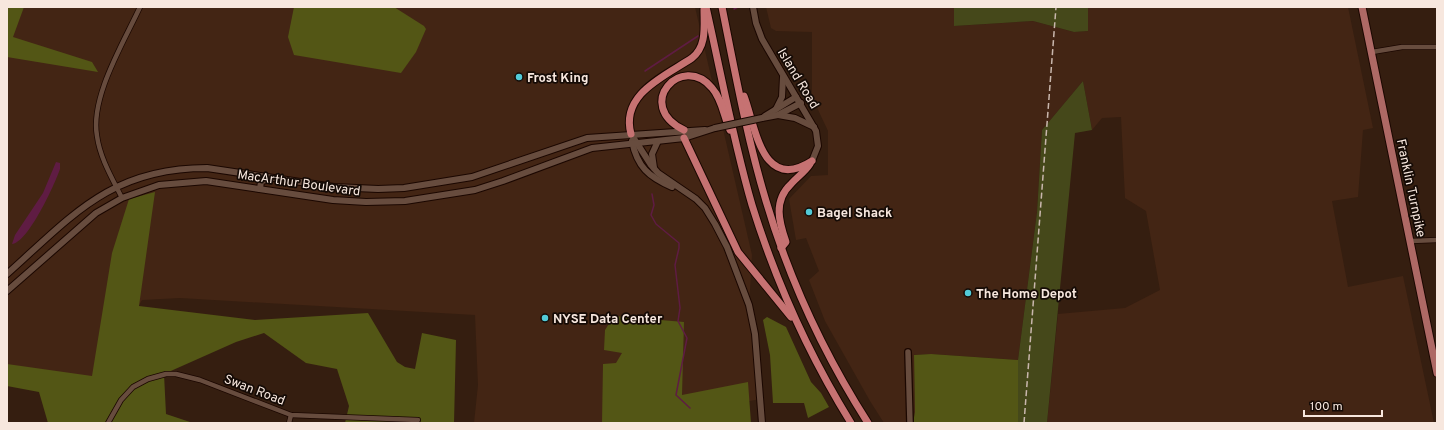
<svg xmlns="http://www.w3.org/2000/svg" width="1444" height="430" font-family="Overpass,sans-serif">
  <rect width="100%" height="100%" fill="#351e10"/>
  <g fill="#432514">
    <polygon points="23,7 695,7 752,255 749,307 761,399 621,423 474,423 478,385 475,315 180,298 142,300 98,378 7,373 7,41"/>
    <polygon points="766,7 954,7 955,26 1033,21 1074,32 1088,31 1088,7 1348,7 1373,128 1363,130 1358,197 1332,201 1348,287 1403,276 1434,423 1047,423 1058,314 1125,308 1160,290 1146,211 1125,198 1121,117 1102,118 1092,130 1083,81 1042,130 1037,212 1018,360 931,354 914,355 915,412 913,423 884,423 870,401 825,321 809,280 819,271 806,238 796,240 789,199 811,176 828,175 828,131 812,97 812,32 776,31 771,28"/>
  </g>
  <g fill="#45481a">
    <polygon points="954,7 1088,7 1088,31 1074,32 1033,21 954,26"/>
    <polygon points="1083,81 1092,130 1075,133 1047,423 1018,423 1018,360 1037,212 1042,130"/>
  </g>
  <g fill="#535615">
    <polygon points="7,7 24,7 13,37 92,62 98,72 7,57"/>
    <polygon points="294,7 394,7 424,26 426,29 416,52 401,73 294,55 288,37"/>
    <polygon points="155,192 139,306 255,320 368,313 397,362 405,367 415,369 422,333 456,340 454,423 345,423 349,406 337,369 306,363 264,333 236,342 164,374 166,414 193,423 48,423 39,392 7,386 7,364 92,376 112,253 129,199"/>
    <polygon points="614,316 684,322 682,395 748,382 751,423 602,423 603,364 616,363 622,353 604,350 605,330"/>
    <polygon points="767,317 786,327 811,382 821,393 829,407 808,418 804,403 773,403 770,355 763,320"/>
    <polygon points="931,354 1018,360 1018,423 913,423 915,412 914,355"/>
  </g>
  <path fill="#5f1c43" d="M 56,162 L 60,163 L 60,169 C 55,184 28,243 12,244 L 15,235 L 43,193 Z"/>
  <g fill="none" stroke-linecap="round" stroke-linejoin="round">
    <g stroke="#5f1c43" stroke-width="1.5">
      <polyline points="734,9 738,7"/>
      <polyline points="645,71 698,36"/>
      <polyline points="652,194 654,205 651,215 656,224 679,243 679,248 675,265 680,308 678,321 687,338 676,395 690,408"/>
    </g>
    <defs>
      <g id="minor">
        <polyline points="1372,52 1402,47 1437,47"/>
        <path d="M 122,198 C 112,178 100,158 97,136 C 90,97 124,42 140,7"/>
        <polyline points="1411,241 1437,240"/>
        <polyline points="108,423 121,400 133,387 148,379 166,374 176,374 200,380 291,415 418,420"/>
        <polyline points="289,423 291,415"/>
      </g>
      <polyline id="tertiary" points="908,352 910,423"/>
      <g id="secondary">
        <polyline points="753,7 756,23 762,39 816,131 818,146 812,161"/>
        <polyline points="776,109 782,97 783,77"/>
        <polyline points="778,115 795,118 814,127"/>
        <polyline points="765,116 796,97"/>
        <polyline points="762,118 778,115 801,103"/>
        <polyline points="631,134 651,165 658,173 696,199 705,208 715,224 727,247 749,305 755,334 762,423"/>
        <path d="M 632,141 C 637,167 649,177 672,187"/>
        <polyline points="654,168 652,154 658,141"/>
        <polyline points="260,189 261,181 271,179"/>
        <path d="M 7,274 C 73,215 111,168 207,168 L 334,187 L 378,189 L 404,188 L 472,177 L 587,138 L 705,130"/>
        <polyline points="7,291 96,213 122,198 159,185 206,181 333,200 366,202 405,201 475,190 503,181 592,148 684,138 715,128"/>
      </g>
      <polyline id="primary" points="1362,7 1437,373"/>
      <g id="trunk">
        <path d="M 706,7 C 721,73 733,140 752,205 C 776,282 809,355 851,423"/>
        <path d="M 722,7 C 735,72 747,138 766,201 C 789,279 824,354 868,423"/>
        <path d="M 744,96 C 756,128 762,193 812,161"/>
        <path d="M 684,130 C 633,105 682,52 712,88 C 722,99 724,117 730,130"/>
        <path d="M 631,134 C 620,94 665,76 692,58 C 707,46 704,27 704,9"/>
        <polyline points="684,138 738,252 791,317"/>
        <path d="M 781,248 L 786,242 C 779,222 773,201 791,184 C 797,177 805,172 810,164"/>
      </g>
    </defs>
    <use href="#minor" stroke="#1b0700" stroke-width="6"/>
    <use href="#tertiary" stroke="#1b0700" stroke-width="8"/>
    <use href="#secondary" stroke="#1b0700" stroke-width="8"/>
    <use href="#primary" stroke="#1b0700" stroke-width="9"/>
    <use href="#trunk" stroke="#1b0700" stroke-width="9"/>
    <use href="#minor" stroke="#674c3e" stroke-width="4.5"/>
    <use href="#tertiary" stroke="#674c3e" stroke-width="5.5"/>
    <use href="#secondary" stroke="#674c3e" stroke-width="6"/>
    <use href="#primary" stroke="#ae6965" stroke-width="7"/>
    <use href="#trunk" stroke="#c67272" stroke-width="7"/>
    <polyline stroke="#c9b7ad" stroke-width="1.5" stroke-dasharray="6 3" stroke-linecap="butt" points="1024,423 1056,7"/>
    <defs>
      <polyline id="secondary-bridge" points="715,128 762,118"/>
    </defs>
    <use href="#secondary-bridge" stroke="#1b0700" stroke-width="8" stroke-linecap="butt"/>
    <use href="#secondary-bridge" stroke="#674c3e" stroke-width="6"/>
  </g>
  <g fill="#52cbd8" stroke="#150b06" stroke-width="1.5">
    <circle cx="519" cy="77" r="4"/>
    <circle cx="809" cy="212" r="4"/>
    <circle cx="968" cy="293" r="4"/>
    <circle cx="545" cy="318" r="4"/>
  </g>
  <g text-anchor="middle" stroke-width="3.5" stroke-linejoin="round" paint-order="stroke">
    <g font-size="13" font-weight="bold" fill="#f7e7de" stroke="#150b06" text-anchor="start">
      <text x="527" y="82">Frost King</text>
      <text x="817" y="217">Bagel Shack</text>
      <text x="976" y="298">The Home Depot</text>
      <text x="553" y="323">NYSE Data Center</text>
    </g>
    <g font-size="13" fill="#f7e7de" stroke="#150b06">
      <text transform="translate(799 78) rotate(59)" y="5">Island Road</text>
      <text transform="translate(299 182) rotate(8)" y="5">MacArthur Boulevard</text>
      <text transform="translate(1412 188) rotate(78)" y="5">Franklin Turnpike</text>
      <text transform="translate(255 389) rotate(21)" y="5">Swan Road</text>
    </g>
  </g>
  <rect width="1444" height="430" fill="none" stroke="#f7e7de" stroke-width="16"/>
  <path d="M1304 410v6h78v-6" fill="none" stroke="#f7e7de" stroke-width="2"/>
  <text x="1310" y="410" font-size="12" fill="#f7e7de" stroke="#150b06" stroke-width="3" paint-order="stroke">100 m</text>
</svg>
